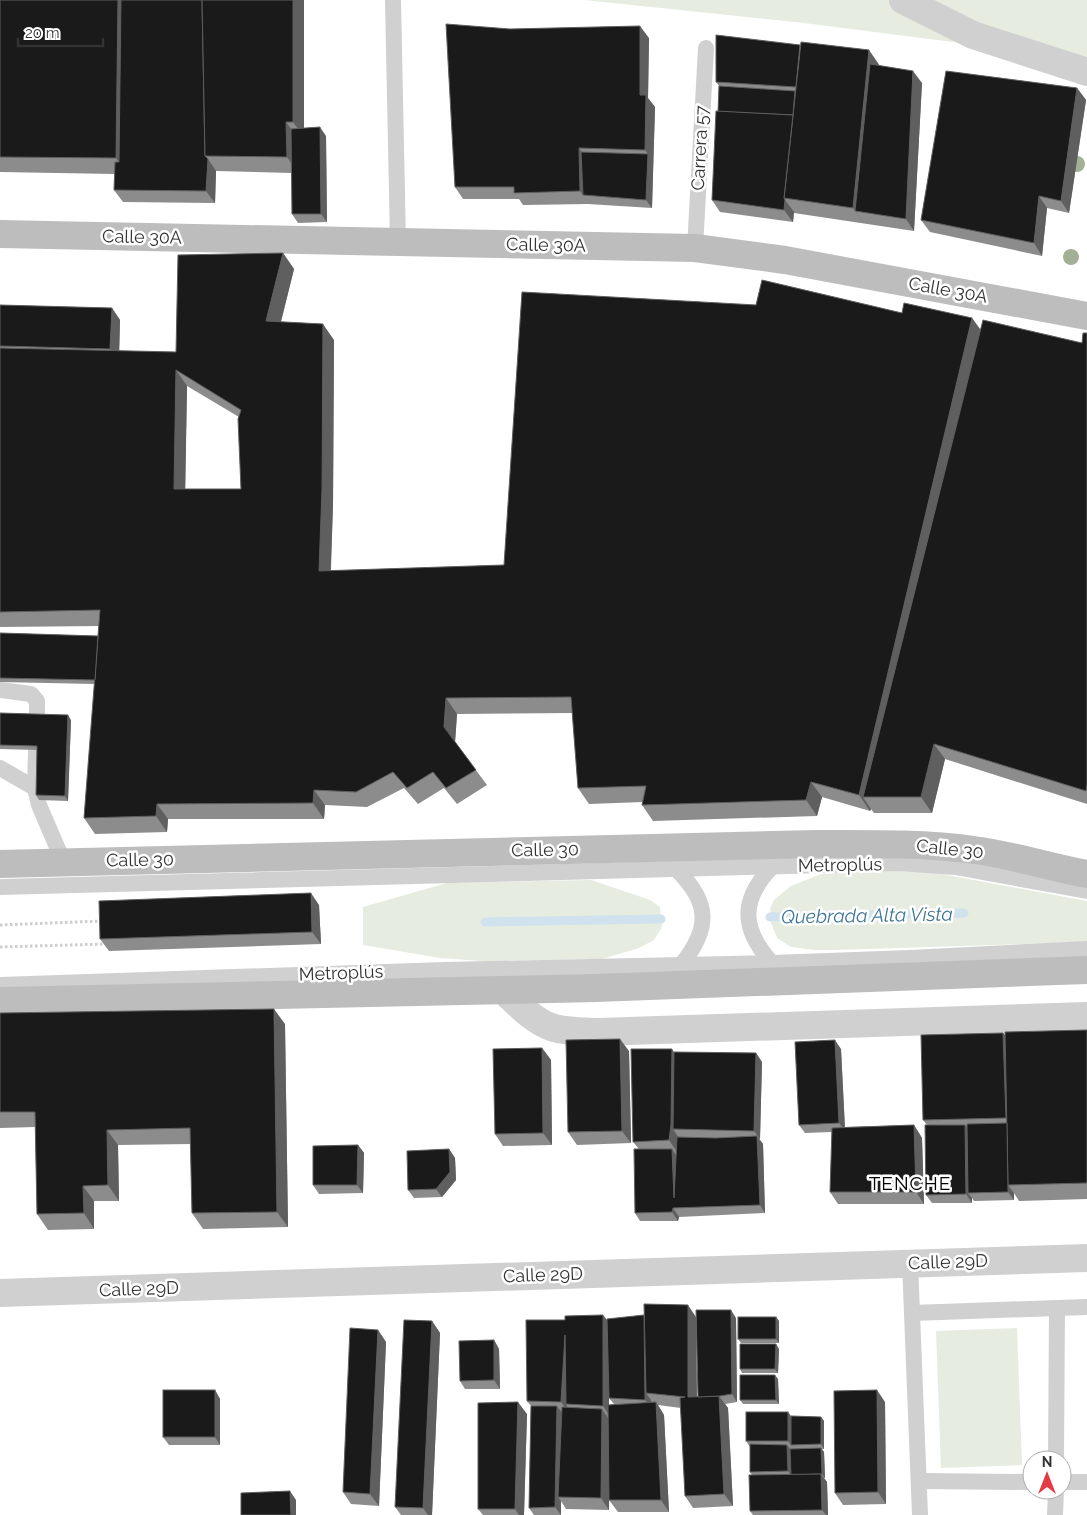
<svg xmlns="http://www.w3.org/2000/svg" width="1087" height="1515" font-family="Raleway,sans-serif">
  <rect width="100%" height="100%" fill="#fff"/>
  <g fill="#e6ecdf">
    <polygon points="584,0 1087,0 1087,59 804,23"/>
    <polygon points="861,870 931,872 1087,901 1087,942 835,950 815,950 791,947 777,938 771,923 770,909 774,900 791,886 821,874"/>
    <polygon points="591,880 650,900 660,907 662,927 654,940 639,948 602,959 482,961 440,958 363,945 363,907 447,883"/>
    <polygon points="1017,1328 1022,1465 941,1468 936,1331"/>
  </g>
  <g fill="none" stroke-linecap="round" stroke-linejoin="round">
    <g stroke="#cfe2ee" stroke-width="9">
      <polyline points="770,917 964,913"/>
      <polyline points="485,922 661,919"/>
    </g>
    <g stroke="#cdcdcd" stroke-width="3" stroke-dasharray="2.5 2.5" stroke-linecap="butt">
      <polyline points="0,925 102,921"/>
      <polyline points="0,947 106,944"/>
    </g>
    <g stroke="#d0d0d0" stroke-width="16">
      <polyline points="393,0 398,242"/>
      <polyline points="695,248 706,48"/>
      <polyline points="0,690 31,694 37,701 37,718"/>
      <polyline points="36,750 35,788 39,805 63,861"/>
      <polyline points="0,768 35,788"/>
      <path d="M 772,867 C 740,900 741,929 772,963"/>
      <path d="M 676,869 C 710,902 711,928 681,965"/>
      <polyline points="0,887 899,863 955,867 1087,891"/>
      <polyline points="0,985 445,970 772,963 910,958 1087,949"/>
      <polyline points="910,1263 920,1515"/>
      <polyline points="912,1313 1087,1307"/>
      <polyline points="1056,1460 1057,1308"/>
      <polyline points="919,1481 1032,1482"/>
      <polyline points="1062,1482 1087,1482"/>
      <polyline points="1055,1515 1056,1490"/>
    </g>
    <g stroke="#d0d0d0" stroke-width="28">
      <polyline points="903,0 973,35 1087,72"/>
      <path d="M 503,990 C 518,1004 534,1022 554,1028 C 568,1032 584,1031 598,1032 L 1087,1016"/>
      <polyline points="0,1293 1087,1258"/>
    </g>
    <g stroke="#bdbdbd" stroke-width="28">
      <polyline points="0,234 695,248 785,260 1087,316"/>
      <path d="M 0,864 L 817,844 C 870,844 922,843 974,850 C 1013,855 1049,867 1087,874"/>
      <polyline points="0,1001 596,988 1087,970"/>
    </g>
  </g>
  <g fill="#a2b095">
    <circle cx="1077" cy="164" r="8"/>
    <circle cx="1071" cy="257" r="8"/>
  </g>
  <g fill="#8c8c8c" fill-rule="evenodd">
    <polygon points="0,0 304,0 304,128 326,136 327,222 298,223 292,214 292,173 216,171 215,203 123,202 114,190 115,174 0,172"/>
    <polygon points="649,38 648,98 655,107 652,208 588,204 523,205 519,199 463,199 455,187"/>
    <polygon points="879,65 922,83 914,231 794,213 794,212 793,222 720,212 712,200 718,112 719,86 716,82"/>
    <polygon points="1077,88 1086,100 1069,213 1047,208 1042,256 930,232 921,220"/>
    <path d="M 283,253 L 294,269 L 281,322 L 334,340 L 333,504 L 331,571 L 504,565 L 902,313 L 972,318 L 981,330 L 1082,343 L 1087,333 L 1087,804 L 945,759 L 932,813 L 874,813 L 871,809 L 870,811 L 822,797 L 817,816 L 653,821 L 642,805 L 643,802 L 589,804 L 578,788 L 573,713 L 457,714 L 455,742 L 487,785 L 457,804 L 444,788 L 418,804 L 404,788 L 367,807 L 325,805 L 324,819 L 168,819 L 167,832 L 95,834 L 84,818 L 95,684 L 0,682 L 0,633 L 98,636 L 99,626 L 0,627 L 0,305 L 112,308 L 120,320 L 119,351 L 176,352 ZM 187,386 L 239,417 L 241,489 L 185,489 Z"/>
    <polygon points="0,713 71,720 68,801 39,800 36,795 37,750 0,749"/>
    <polygon points="319,905 321,944 109,951 100,939"/>
    <polygon points="0,1013 285,1024 288,1227 203,1229 192,1213 191,1144 118,1145 119,1201 94,1201 94,1229 48,1230 37,1214 35,1127 0,1128"/>
    <polygon points="1087,1030 1087,1199 1019,1201 1014,1193 1014,1200 974,1201 972,1198 972,1203 932,1203 926,1195 927,1125 923,1120 1003,1033 1005,1035"/>
    <polygon points="542,1048 551,1060 552,1145 503,1146 495,1134"/>
    <polygon points="841,1049 845,1127 914,1125 922,1138 924,1204 838,1204 830,1192 832,1132 805,1133 799,1125"/>
    <polygon points="629,1051 631,1143 577,1145 568,1132"/>
    <polygon points="674,1052 756,1053 762,1062 760,1139 759,1139 763,1144 765,1213 679,1217 678,1221 640,1221 635,1213 639,1149 633,1142"/>
    <polygon points="358,1145 364,1153 363,1193 319,1194 313,1185"/>
    <polygon points="449,1149 455,1158 456,1180 442,1197 414,1198 408,1190"/>
    <path d="M 603,1315 L 607,1320 L 696,1317 L 697,1397 L 698,1397 L 736,1318 L 737,1402 L 725,1404 L 728,1408 L 733,1506 L 693,1508 L 685,1496 L 681,1408 L 658,1405 L 664,1415 L 669,1512 L 618,1512 L 609,1500 L 609,1493 L 609,1510 L 566,1509 L 561,1501 L 561,1515 L 534,1515 L 529,1508 L 531,1406 L 527,1401 L 565,1320 ZM 609,1388 L 609,1398 L 614,1404 L 609,1405 Z"/>
    <polygon points="776,1317 779,1321 779,1343 741,1343 738,1339"/>
    <polygon points="432,1321 440,1333 432,1515 401,1515 395,1507"/>
    <polygon points="378,1330 386,1342 379,1506 351,1504 343,1492"/>
    <polygon points="494,1340 499,1349 500,1389 465,1389 460,1381"/>
    <polygon points="776,1344 779,1349 778,1373 742,1373 740,1369"/>
    <polygon points="778,1379 779,1404 743,1404 740,1400"/>
    <polygon points="215,1390 220,1399 220,1445 169,1445 163,1437"/>
    <polygon points="885,1402 886,1504 843,1505 835,1493"/>
    <polygon points="788,1412 791,1416 821,1417 824,1421 824,1449 822,1449 824,1452 825,1478 824,1478 827,1482 828,1515 753,1515 750,1511 752,1475 750,1472 750,1447 746,1441"/>
    <polygon points="527,1414 524,1515 483,1515 478,1509"/>
  </g>
  <g fill="#5f5f5f">
    <polygon points="118,0 129,0 127,174 116,158"/>
    <polygon points="293,0 304,0 304,137 293,122"/>
    <polygon points="640,26 649,38 648,98 655,107 652,208 646,200 648,154 645,150 640,95"/>
    <polygon points="869,50 880,66 855,211 864,223 853,208"/>
    <polygon points="913,71 922,83 914,231 906,219"/>
    <polygon points="1077,88 1086,100 1069,213 1061,201"/>
    <polygon points="286,122 297,137 298,173 287,157"/>
    <polygon points="320,127 326,136 327,222 321,214"/>
    <polygon points="579,148 587,160 583,195 580,191"/>
    <polygon points="208,159 216,171 215,203 206,191"/>
    <polygon points="1039,196 1047,208 1042,256 1034,243"/>
    <polygon points="785,200 794,212 793,222 784,210"/>
    <polygon points="283,253 294,269 277,337 266,321"/>
    <polygon points="112,308 120,320 119,361 110,349"/>
    <polygon points="972,318 983,334 863,797 871,809 870,811 859,795"/>
    <polygon points="323,324 334,340 333,504 330,587 319,571"/>
    <polygon points="176,370 187,386 185,505 174,489"/>
    <polygon points="446,698 457,714 455,743 444,727"/>
    <polygon points="68,715 71,720 68,801 65,796"/>
    <polygon points="934,744 945,759 932,813 921,797"/>
    <polygon points="811,782 822,797 817,816 806,800"/>
    <polygon points="314,790 325,805 324,819 313,803"/>
    <polygon points="157,804 168,819 167,832 156,816"/>
    <polygon points="311,893 319,905 321,944 312,932"/>
    <polygon points="274,1009 285,1024 288,1227 277,1212"/>
    <polygon points="1003,1033 1012,1045 1006,1118"/>
    <polygon points="620,1039 629,1051 631,1143 622,1131"/>
    <polygon points="835,1040 841,1049 845,1131 839,1123"/>
    <polygon points="542,1048 551,1060 552,1145 543,1133"/>
    <polygon points="672,1049 680,1061 673,1129 679,1138 677,1152 669,1140"/>
    <polygon points="756,1053 762,1062 760,1139 754,1131"/>
    <polygon points="1007,1123 1008,1185 1014,1193 1014,1200 1008,1192"/>
    <polygon points="914,1125 922,1138 924,1204 916,1192"/>
    <polygon points="965,1125 971,1133 968,1193 972,1198 972,1203 966,1194"/>
    <polygon points="107,1130 118,1145 119,1201 108,1185"/>
    <polygon points="757,1136 763,1144 765,1213 760,1205"/>
    <polygon points="358,1145 364,1153 363,1193 357,1185"/>
    <polygon points="449,1149 455,1158 456,1180 442,1197 436,1189"/>
    <polygon points="672,1149 677,1157 674,1198"/>
    <polygon points="83,1186 94,1201 94,1229 84,1213"/>
    <polygon points="673,1208 679,1217 678,1221 672,1212"/>
    <polygon points="688,1305 696,1317 697,1409 688,1397"/>
    <polygon points="731,1310 736,1318 737,1402 732,1394"/>
    <polygon points="603,1315 609,1323 609,1415 603,1406"/>
    <polygon points="647,1315 646,1393 651,1400 651,1408 645,1400"/>
    <polygon points="776,1317 779,1321 779,1343 776,1339"/>
    <polygon points="432,1321 440,1333 432,1515 428,1515 423,1508"/>
    <polygon points="378,1330 386,1342 379,1506 370,1494"/>
    <polygon points="565,1335 566,1404 567,1406 567,1410 561,1402"/>
    <polygon points="494,1340 499,1349 500,1389 494,1380"/>
    <polygon points="776,1344 779,1349 778,1373 775,1369"/>
    <polygon points="775,1375 778,1379 779,1404 776,1400"/>
    <polygon points="215,1390 220,1399 220,1445 215,1437"/>
    <polygon points="877,1390 885,1402 886,1504 878,1492"/>
    <polygon points="719,1396 728,1408 733,1506 724,1494"/>
    <polygon points="518,1402 527,1414 524,1515 519,1515 515,1509"/>
    <polygon points="656,1402 664,1415 669,1512 661,1500"/>
    <polygon points="557,1406 563,1414 558,1497 561,1501 561,1515 555,1507"/>
    <polygon points="602,1409 610,1421 609,1510 601,1498"/>
    <polygon points="788,1412 794,1421 791,1445 788,1441"/>
    <polygon points="821,1417 824,1421 824,1449 821,1444"/>
    <polygon points="787,1445 793,1453 791,1475 788,1471"/>
    <polygon points="821,1448 824,1452 825,1478 822,1474"/>
    <polygon points="821,1474 827,1482 828,1515 826,1515 822,1510"/>
    <polygon points="290,1491 296,1500 296,1515 291,1515"/>
  </g>
  <g fill="#1a1a1a" stroke="#5f5f5f" fill-rule="evenodd">
    <polygon points="0,0 118,0 116,158 0,157"/>
    <polygon points="121,0 202,0 205,156 208,159 206,191 114,190 115,162 119,162"/>
    <polygon points="202,0 293,0 293,122 286,122 287,157 205,156"/>
    <polygon points="446,24 510,29 640,26 640,95 646,95 645,150 579,148 580,191 514,193 514,187 455,187"/>
    <polygon points="716,35 800,45 796,87 716,82"/>
    <polygon points="801,42 869,50 853,208 784,198"/>
    <polygon points="870,64 913,71 906,219 855,211"/>
    <polygon points="946,71 1077,88 1061,201 1039,196 1034,243 921,220"/>
    <polygon points="719,86 795,91 793,115 718,112"/>
    <polygon points="716,111 793,115 784,198 785,200 784,210 712,200"/>
    <polygon points="320,127 321,214 292,214 291,129"/>
    <polygon points="581,152 648,154 646,200 583,195"/>
    <path d="M 283,253 L 266,321 L 323,324 L 322,489 L 319,571 L 504,565 L 522,292 L 756,305 L 762,280 L 902,313 L 904,303 L 972,318 L 859,795 L 811,782 L 806,800 L 642,805 L 646,786 L 578,788 L 571,697 L 446,698 L 444,727 L 476,770 L 446,788 L 433,772 L 407,788 L 393,772 L 356,792 L 314,790 L 313,803 L 157,804 L 156,816 L 84,818 L 100,610 L 0,612 L 0,348 L 176,352 L 178,255 ZM 176,370 L 241,410 L 238,419 L 241,489 L 174,489 Z"/>
    <polygon points="0,305 112,308 110,349 0,346"/>
    <polygon points="983,320 1082,343 1083,333 1087,333 1087,784 1086,791 934,744 921,797 863,797"/>
    <polygon points="0,633 98,636 95,680 0,678"/>
    <polygon points="0,713 68,715 65,796 36,795 37,746 0,745"/>
    <polygon points="311,893 312,932 100,939 99,901"/>
    <polygon points="274,1009 277,1212 192,1213 190,1128 107,1130 108,1185 83,1186 84,1213 37,1214 35,1112 0,1112 0,1013"/>
    <polygon points="1087,1030 1087,1183 1008,1185 1005,1032"/>
    <polygon points="1003,1033 1006,1118 923,1120 921,1035"/>
    <polygon points="620,1039 622,1131 568,1132 566,1040"/>
    <polygon points="835,1040 839,1123 799,1125 795,1042"/>
    <polygon points="542,1048 543,1133 495,1134 493,1049"/>
    <polygon points="631,1049 672,1049 671,1125 669,1140 633,1142"/>
    <polygon points="674,1052 756,1053 754,1131 673,1129"/>
    <polygon points="1007,1123 1008,1192 968,1193 967,1124"/>
    <polygon points="914,1125 916,1192 830,1192 832,1128"/>
    <polygon points="925,1125 965,1125 966,1194 926,1195"/>
    <polygon points="757,1136 760,1205 673,1208 672,1212 635,1213 634,1149 672,1149 674,1198 677,1137 716,1138"/>
    <polygon points="358,1145 357,1185 313,1185 313,1146"/>
    <polygon points="449,1149 450,1172 436,1189 408,1190 407,1151"/>
    <polygon points="644,1304 688,1305 688,1397 719,1396 724,1494 685,1496 680,1398 685,1397 646,1393"/>
    <polygon points="696,1310 731,1310 732,1394 720,1396 698,1397"/>
    <polygon points="603,1315 603,1406 566,1404 565,1335 561,1402 527,1401 526,1320 565,1320 565,1316"/>
    <polygon points="644,1315 645,1400 609,1398 607,1319"/>
    <rect x="738" y="1317" width="38" height="22"/>
    <polygon points="404,1320 432,1321 423,1508 395,1507"/>
    <polygon points="350,1328 378,1330 370,1494 343,1492"/>
    <polygon points="494,1340 494,1380 460,1381 459,1341"/>
    <polygon points="740,1344 776,1344 775,1369 740,1369"/>
    <polygon points="740,1375 775,1375 776,1400 740,1400"/>
    <rect x="163" y="1390" width="52" height="47"/>
    <polygon points="877,1390 878,1492 835,1493 834,1391"/>
    <polygon points="518,1402 515,1509 478,1509 478,1403"/>
    <polygon points="656,1402 661,1500 609,1500 608,1405"/>
    <polygon points="531,1406 557,1406 555,1507 529,1508"/>
    <polygon points="562,1407 602,1409 601,1498 558,1497"/>
    <rect x="746" y="1412" width="42" height="29"/>
    <polygon points="791,1416 821,1417 821,1444 791,1445"/>
    <polygon points="750,1444 787,1445 788,1471 750,1472"/>
    <polygon points="821,1448 822,1474 791,1475 790,1449"/>
    <polygon points="821,1474 822,1510 750,1511 749,1475"/>
    <polygon points="290,1491 291,1515 241,1515 241,1493"/>
  </g>
  <g text-anchor="middle" stroke-width="5" stroke-linejoin="round" paint-order="stroke">
    <g font-size="18" fill="#333" stroke="#fff">
      <text transform="translate(700 148) rotate(-87)" y="6">Carrera 57</text>
      <text transform="translate(142 237) rotate(1)" y="6">Calle 30A</text>
      <text transform="translate(546 245) rotate(1)" y="6">Calle 30A</text>
      <text transform="translate(948 290) rotate(10)" y="6">Calle 30A</text>
      <text transform="translate(950 849) rotate(6)" y="6">Calle 30</text>
      <text transform="translate(545 850) rotate(-1)" y="6">Calle 30</text>
      <text transform="translate(140 860) rotate(-1)" y="6">Calle 30</text>
      <text transform="translate(840 865) rotate(-1)" y="6">Metroplús</text>
      <text transform="translate(341 973) rotate(-2)" y="6">Metroplús</text>
      <text transform="translate(948 1262) rotate(-2)" y="6">Calle 29D</text>
      <text transform="translate(543 1275) rotate(-2)" y="6">Calle 29D</text>
      <text transform="translate(139 1289) rotate(-2)" y="6">Calle 29D</text>
    </g>
    <g font-size="19" font-style="italic" fill="#3f7597" stroke="#fff">
      <text transform="translate(867 915) rotate(-1)" y="7">Quebrada Alta Vista</text>
    </g>
    <g font-size="19" letter-spacing="1" fill="#000" stroke="#fff">
      <text x="910" y="1190">TENCHE</text>
    </g>
  </g>
  <g transform="translate(1047 1475)"><circle r="24" fill="#ffffff" stroke="#adadad"/>
  <path d="M0-4L9 19L0 12L-9 19Z" fill="#e63946"/>
  <text y="-8" font-size="14" font-weight="bold" text-anchor="middle" fill="#333333">N</text>
  </g>
  <path d="M18 38v8h85v-8" fill="none" stroke="#333333" stroke-width="2.5"/>
  <text x="25" y="38" font-size="15" fill="#333333" stroke="#ffffff" stroke-width="4" paint-order="stroke">20 m</text>
</svg>
